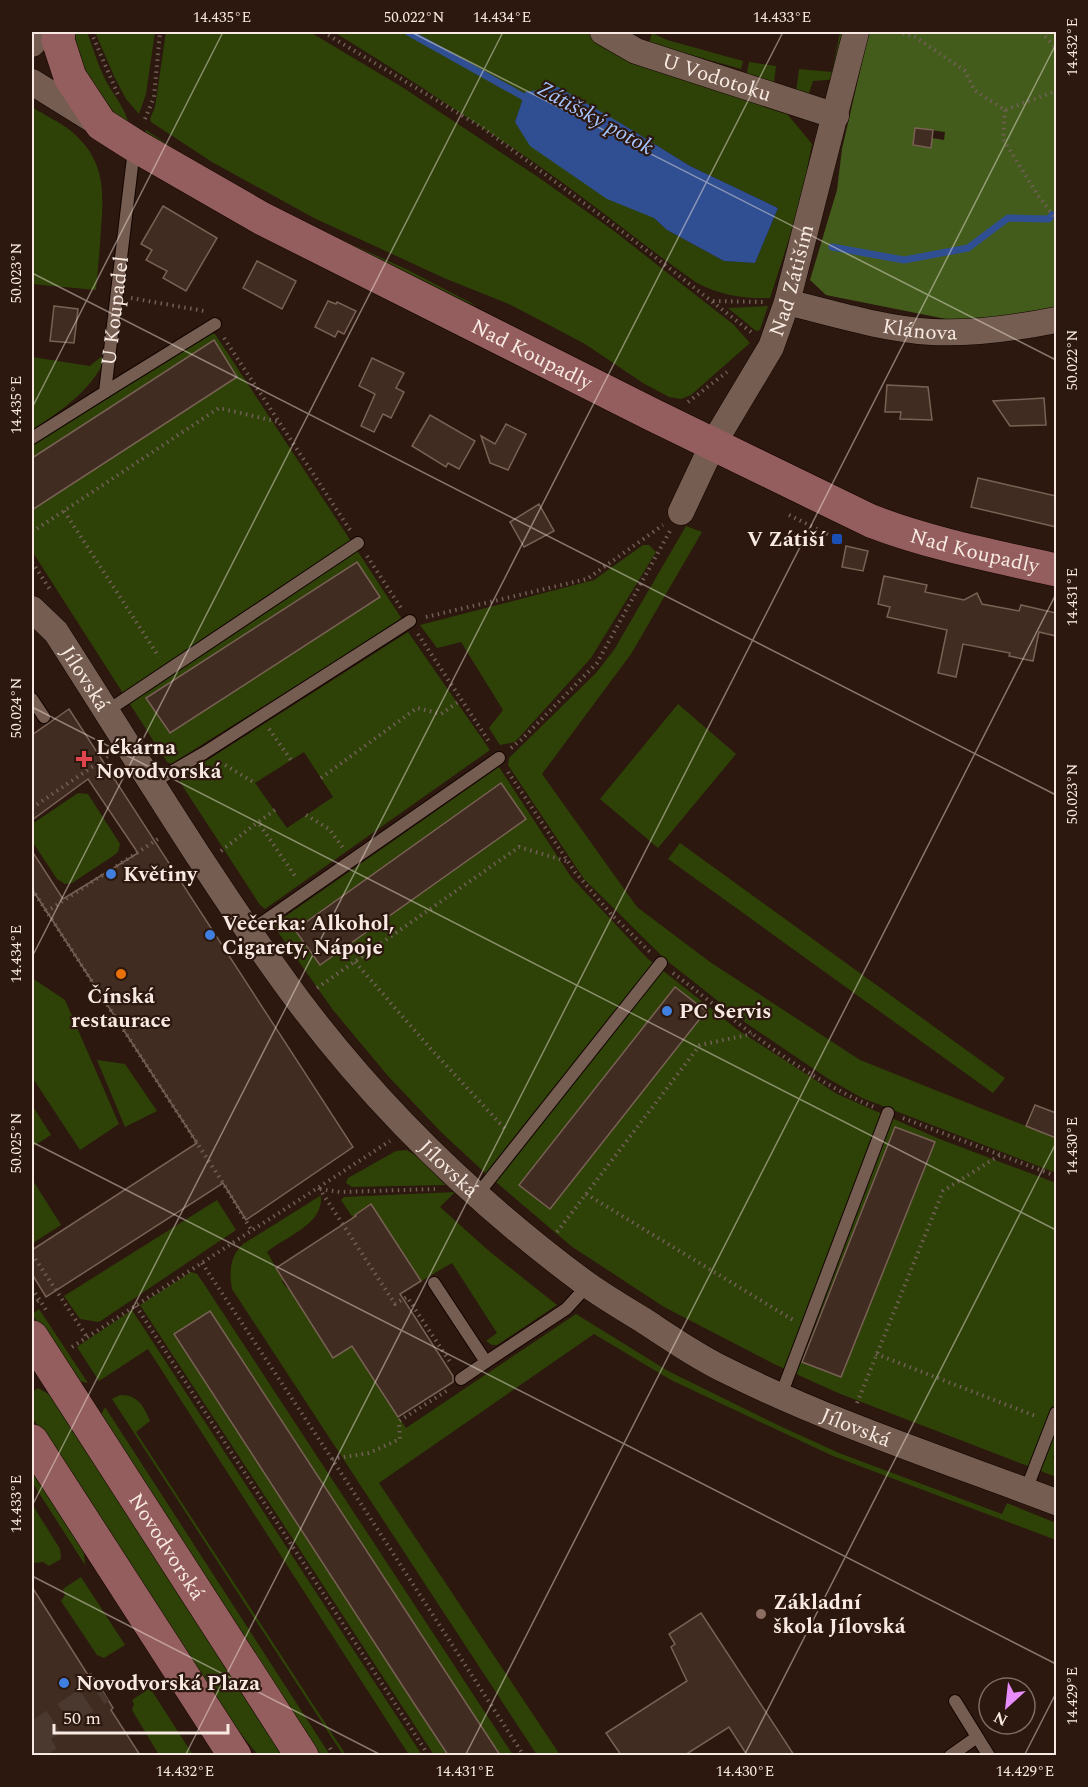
<svg xmlns="http://www.w3.org/2000/svg" width="1088" height="1787" font-family="Spectral,serif">
  <rect width="100%" height="100%" fill="#2c180e"/>
  <g fill="#2e4208" fill-rule="evenodd">
    <path d="M 73,32 L 87,32 C 93,48 98,65 106,81 C 114,96 127,110 129,127 C 101,102 80,69 73,32 Z"/>
    <polygon points="95,32 155,32 146,94 139,114 126,99 114,76"/>
    <polygon points="166,32 310,32 402,87 538,177 614,231 734,325 750,343 691,395 681,399 669,397 643,383 585,344 511,305 444,278 314,218 212,162 151,122 150,119 155,107"/>
    <path d="M 334,32 L 585,32 L 623,54 L 783,109 L 812,144 L 800,205 L 770,298 C 744,299 720,295 697,283 C 641,244 589,200 532,161 C 467,117 401,73 334,32 ZM 525,92 L 622,124 L 690,166 L 778,208 L 755,263 L 724,261 L 667,230 L 654,218 L 515,122 Z"/>
    <polygon points="840,32 844,32 833,77 828,80 813,81 807,99 796,93 799,69 832,72"/>
    <polygon points="652,33 667,40 743,61 741,69 649,43"/>
    <polygon points="749,62 776,66 774,82 770,85 746,77"/>
    <path d="M 32,107 C 44,115 60,122 71,131 C 105,160 104,189 101,229 C 100,249 98,269 96,290 L 32,284 Z"/>
    <polygon points="146,130 184,155 300,221 406,269 477,306 454,298 320,233 144,136"/>
    <polygon points="768,306 760,330 756,331 728,308"/>
    <path d="M 207,333 L 215,334 L 402,619 L 171,764 L 167,762 L 32,551 L 32,510 L 237,376 L 213,341 L 32,458 L 32,445 ZM 357,562 L 380,597 L 169,733 L 147,698 Z"/>
    <path d="M 108,351 C 97,387 61,411 32,430 L 32,357 L 90,366 Z"/>
    <polygon points="686,526 702,532 631,654 542,774 637,907 710,962 860,1060 1056,1138 1056,1173 862,1098 827,1078 746,1023 666,960 584,879 508,765 509,758 596,673 614,650"/>
    <polygon points="643,545 649,545 656,552 591,658 515,742 500,745 489,728 503,710 461,642 437,648 420,625 594,580"/>
    <path d="M 408,632 L 490,750 L 265,909 L 260,905 L 180,782 L 181,777 ZM 304,752 L 333,797 L 287,828 L 255,783 Z"/>
    <polygon points="678,704 736,754 658,848 600,799"/>
    <path d="M 499,767 L 571,877 L 647,958 L 738,1030 L 837,1094 L 937,1138 L 1056,1183 L 1056,1447 L 1053,1458 L 1056,1459 L 1056,1477 L 838,1393 L 774,1364 L 664,1307 L 571,1246 L 483,1171 L 442,1133 L 388,1076 L 333,1010 L 273,925 ZM 501,784 L 526,819 L 320,965 L 295,929 ZM 675,987 L 706,1011 L 549,1209 L 520,1185 ZM 895,1127 L 935,1143 L 841,1377 L 801,1361 Z"/>
    <polygon points="78,793 88,794 120,844 118,852 113,856 72,883 65,884 57,879 32,841 32,824"/>
    <polygon points="680,843 1005,1078 993,1093 668,859"/>
    <polygon points="32,978 65,1000 119,1124 80,1150 32,1077"/>
    <polygon points="97,1060 125,1064 157,1111 125,1127"/>
    <polygon points="32,1105 51,1135 32,1147"/>
    <polygon points="407,1150 419,1158 446,1185 352,1187 346,1183 348,1178 396,1151"/>
    <polygon points="32,1179 61,1225 33,1243 32,1240"/>
    <polygon points="455,1192 440,1207 489,1251 557,1305 497,1345 492,1345 486,1341 497,1333 452,1263 403,1292 341,1200 344,1197"/>
    <path d="M 320,1196 L 321,1197 C 323,1225 285,1237 267,1252 C 274,1263 277,1272 283,1280 L 282,1281 L 285,1286 L 352,1346 L 406,1428 L 576,1314 L 668,1371 L 782,1427 L 839,1453 L 1002,1514 L 1007,1503 L 1056,1523 L 1056,1540 L 833,1456 L 671,1380 L 594,1334 L 379,1483 L 560,1755 L 537,1755 L 232,1289 C 229,1272 230,1256 243,1244 Z"/>
    <polygon points="217,1200 236,1230 99,1322 80,1319 64,1296"/>
    <polygon points="191,1272 197,1274 202,1281 513,1755 500,1755 210,1311 174,1334 448,1755 434,1755 140,1305"/>
    <polygon points="39,1309 88,1383 80,1381 74,1376 32,1314"/>
    <polygon points="132,1310 422,1755 409,1755 148,1349 99,1381 77,1347"/>
    <polygon points="38,1388 52,1396 287,1755 258,1755 218,1706 32,1417 32,1392"/>
    <path d="M 120,1395 C 137,1394 144,1406 150,1421 L 136,1432 L 346,1755 L 343,1755 L 112,1399 Z"/>
    <polygon points="105,1407 330,1755 317,1755 101,1415"/>
    <polygon points="32,1465 80,1543 84,1554 85,1565 32,1482"/>
    <polygon points="32,1504 60,1549 61,1559 49,1566 43,1562 35,1563 32,1557"/>
    <polygon points="81,1577 125,1645 104,1658 97,1655 61,1601 65,1595 63,1589"/>
    <polygon points="150,1688 193,1755 159,1755 132,1710 134,1704 132,1700"/>
  </g>
  <path fill="#435c1c" fill-rule="evenodd" d="M 869,32 L 1056,32 L 1056,309 L 971,324 L 826,295 L 810,280 L 837,190 L 842,149 ZM 915,128 L 945,132 L 944,140 L 932,138 L 931,148 L 913,145 Z"/>
  <polygon fill="#2f4f92" points="558,87 622,124 690,166 778,208 755,263 724,261 667,230 654,218 607,199 530,146 515,122 525,92"/>
  <g fill="none" stroke-linecap="round" stroke-linejoin="round">
    <g stroke="#2f4f92" stroke-width="7">
      <polyline points="408,32 531,101"/>
      <polyline points="832,247 904,260 968,248 1008,218 1049,219 1052,215"/>
    </g>
  </g>
  <g fill="#412c21" stroke="#796155" stroke-width="1.5">
    <polygon points="915,128 933,130 931,148 913,145"/>
    <polygon points="163,206 217,238 186,291 163,278 167,271 146,260 152,250 141,244"/>
    <polygon points="257,261 296,281 282,309 243,288"/>
    <polygon points="328,301 336,304 337,302 356,311 344,334 338,331 335,337 315,327"/>
    <polygon points="54,306 78,309 74,343 50,341"/>
    <polygon points="214,340 237,377 32,510 32,458"/>
    <polygon points="372,358 404,373 396,388 404,392 391,418 383,414 374,432 361,426 375,394 359,386"/>
    <polygon points="887,385 928,387 932,420 900,419 901,412 885,412"/>
    <polygon points="1044,398 1046,425 1010,426 993,401"/>
    <polygon points="430,415 475,441 459,469 448,463 446,467 412,446"/>
    <polygon points="506,424 526,434 508,470 490,463 481,436 495,444"/>
    <polygon points="978,478 1056,496 1056,527 971,507"/>
    <polygon points="539,504 554,531 524,547 510,522"/>
    <polygon points="846,546 868,551 863,571 842,567"/>
    <polygon points="357,562 380,597 170,733 146,698"/>
    <polygon points="884,576 927,585 925,592 964,600 977,593 982,604 1019,611 1021,605 1056,613 1056,636 1039,632 1033,661 1009,656 1010,653 963,644 956,677 938,673 947,630 887,617 890,607 878,604"/>
    <polygon points="69,709 353,1147 246,1220 223,1183 46,1297 32,1274 32,1250 197,1143 32,889 32,851 63,899 138,853 88,779 32,820 32,735"/>
    <polygon points="501,783 526,819 320,965 295,930"/>
    <polygon points="675,987 706,1011 550,1209 519,1185"/>
    <polygon points="1035,1105 1056,1113 1056,1138 1026,1126"/>
    <polygon points="895,1127 935,1142 841,1377 802,1362"/>
    <polygon points="371,1204 421,1281 400,1294 453,1376 453,1382 398,1417 352,1346 333,1358 276,1268 356,1216 355,1215"/>
    <polygon points="210,1311 417,1628 500,1755 448,1755 415,1705 174,1334"/>
    <polygon points="32,1587 88,1675 91,1674 102,1690 113,1708 111,1710 140,1755 32,1755"/>
    <polygon points="701,1613 794,1755 747,1755 729,1727 685,1755 621,1755 606,1733 687,1681 671,1647 675,1644 669,1634"/>
  </g>
  <g fill="none" stroke-linecap="round" stroke-linejoin="round">
    <g stroke="#4b382e" stroke-width="26" stroke-dasharray="26 13" stroke-linecap="butt">
      <polyline points="32,1733 46,1756"/>
      <polyline points="32,1736 102,1690"/>
    </g>
    <defs>
      <g id="lane">
        <polyline points="105,392 215,324"/>
        <path id="s1" d="M 32,438 L 105,392 L 134,149"/>
        <polyline points="32,699 44,717"/>
        <polyline points="107,711 358,543"/>
        <polyline points="152,783 204,753 410,621"/>
        <polyline points="250,931 499,758"/>
        <polyline points="478,1194 661,963"/>
        <polyline points="434,1283 486,1362 566,1309 588,1285"/>
        <polyline points="461,1379 486,1362"/>
        <polyline points="781,1395 888,1113"/>
        <polyline points="1026,1490 1056,1413"/>
        <polyline points="955,1701 989,1756"/>
        <polyline points="950,1756 977,1737"/>
      </g>
      <g id="street">
        <path id="s2" d="M 603,32 L 636,51 L 836,116"/>
        <polyline points="32,44 43,32"/>
        <polyline points="32,82 98,123"/>
        <path id="s3" d="M 787,302 C 835,314 884,329 932,332 C 974,334 1016,328 1056,320"/>
        <path id="s4" d="M 681,512 L 713,444 L 771,347 L 787,302 L 856,32"/>
        <path id="s5" d="M 32,609 L 56,632 C 135,755 210,881 297,999 C 377,1106 477,1203 585,1283 C 603,1296 623,1308 643,1320 C 669,1337 696,1356 725,1370 C 831,1423 945,1460 1056,1502"/>
      </g>
      <g id="secondary">
        <path id="s6" d="M 59,32 L 58,40 L 70,77 L 101,124 L 134,145 L 261,218 L 653,415 L 871,521 C 931,544 994,556 1056,570"/>
        <path id="s7" d="M 32,1337 L 302,1756"/>
        <polyline points="32,1441 235,1756"/>
      </g>
    </defs>
    <use href="#lane" stroke="#130400" stroke-width="14"/>
    <use href="#street" stroke="#130400" stroke-width="27"/>
    <use href="#secondary" stroke="#130400" stroke-width="34"/>
    <g stroke="#715f56" stroke-width="4" stroke-dasharray="1.5 4.5" stroke-linecap="butt">
      <polyline points="91,32 119,97"/>
      <polyline points="323,32 483,128 628,236 751,332"/>
      <polyline points="897,32 914,36 965,71 975,91 1005,110 1056,91"/>
      <polyline points="1041,32 1056,48"/>
      <polyline points="1005,110 1003,139 1037,194 1056,219"/>
      <polyline points="145,119 154,97 160,32"/>
      <polyline points="131,298 204,311"/>
      <polyline points="713,301 763,302"/>
      <polyline points="224,338 350,530"/>
      <polyline points="688,402 727,372"/>
      <polyline points="64,511 159,657"/>
      <polyline points="789,515 837,539"/>
      <polyline points="32,532 219,408 279,422"/>
      <polyline points="367,556 401,608"/>
      <polyline points="32,562 51,591"/>
      <polyline points="426,617 587,579 663,525"/>
      <polyline points="418,634 490,743"/>
      <polyline points="269,729 291,760"/>
      <polyline points="511,748 521,740 597,663 670,531"/>
      <polyline points="220,762 255,783"/>
      <polyline points="508,772 575,872 611,914 650,952"/>
      <polyline points="321,778 417,708 441,714 461,700"/>
      <polyline points="32,808 108,756"/>
      <polyline points="275,810 258,822 297,879"/>
      <polyline points="306,815 329,829 343,848"/>
      <polyline points="221,851 258,822"/>
      <polyline points="32,889 223,1183 252,1231"/>
      <polyline points="46,912 158,839"/>
      <polyline points="355,962 430,1048 507,1131"/>
      <path d="M 673,973 C 735,1020 801,1077 874,1107"/>
      <polyline points="317,988 519,847 566,861"/>
      <polyline points="903,1118 1056,1176"/>
      <polyline points="319,1188 395,1304 407,1297 452,1365"/>
      <polyline points="320,1189 340,1192 435,1189"/>
      <polyline points="586,1194 793,1320"/>
      <polyline points="557,1232 700,1045 752,1034"/>
      <polyline points="32,1254 87,1337"/>
      <polyline points="202,1263 332,1459 524,1756"/>
      <polyline points="32,1288 48,1313"/>
      <polyline points="32,1305 39,1300"/>
      <polyline points="136,1306 429,1756"/>
      <polyline points="72,1347 390,1141"/>
      <polyline points="876,1354 1038,1417"/>
      <polyline points="857,1403 943,1191 1000,1155"/>
      <polyline points="332,1459 369,1453 400,1439 399,1421 448,1390"/>
      <polyline points="330,1748 334,1756"/>
    </g>
    <use href="#lane" stroke="#755d51" stroke-width="12"/>
    <use href="#street" stroke="#755d51" stroke-width="26"/>
    <use href="#secondary" stroke="#945e5e" stroke-width="33"/>
  </g>
  <path fill="none" stroke="#f8eae2" stroke-width="1.5" stroke-opacity="0.45" d="M 411,32 L 1056,360M 32,273 L 1056,795M 32,408 L 223,32M 32,707 L 1056,1230M 32,957 L 503,32M 32,1142 L 1056,1664M 32,1506 L 783,32M 32,1576 L 383,1756M 185,1756 L 1056,44M 465,1756 L 1056,594M 744,1756 L 1056,1143M 1024,1756 L 1056,1693"/>
  <rect fill="#1a4fb4" stroke="#2c180e" stroke-width="2" x="831" y="533" width="12" height="12" rx="3"/>
  <path fill="#e0444e" stroke="#2c180e" stroke-width="2" d="M81 750h6v6h6v6h-6v6h-6v-6h-6v-6h6z"/>
  <g fill="#3f7fe0" stroke="#2c180e" stroke-width="2">
    <circle cx="111" cy="874" r="6"/>
    <circle cx="210" cy="935" r="6"/>
    <circle cx="667" cy="1011" r="6"/>
    <circle cx="64" cy="1683" r="6"/>
  </g>
  <circle fill="#e8710a" stroke="#2c180e" stroke-width="2" cx="121" cy="974" r="6"/>
  <circle fill="#8d6e63" stroke="#2c180e" stroke-width="2" cx="761" cy="1614" r="6"/>
  <g text-anchor="middle" stroke-width="4.5" stroke-linejoin="round" paint-order="stroke">
    <g font-size="21" fill="#f8eae2" stroke="#2c180e">
      <text dy="7" stroke="none"><textPath href="#s2" startOffset="123">U Vodotoku</textPath></text>
      <text dy="7" stroke="none"><textPath href="#s4" startOffset="258">Nad Zátiším</textPath></text>
      <text dy="7" stroke="none"><textPath href="#s1" startOffset="168">U Koupadel</textPath></text>
      <text dy="7" stroke="none"><textPath href="#s3" startOffset="136">Klánova</textPath></text>
      <text dy="7" stroke="none"><textPath href="#s6" startOffset="592">Nad Koupadly</textPath></text>
      <text dy="7" stroke="none"><textPath href="#s6" startOffset="1078">Nad Koupadly</textPath></text>
      <text dy="7" stroke="none"><textPath href="#s5" startOffset="88">Jílovská</textPath></text>
      <text dy="7" stroke="none"><textPath href="#s5" startOffset="700">Jílovská</textPath></text>
      <text dy="7" stroke="none"><textPath href="#s5" startOffset="1186">Jílovská</textPath></text>
      <text dy="7" stroke="none"><textPath href="#s7" startOffset="249">Novodvorská</textPath></text>
    </g>
    <g font-size="21" font-weight="bold" fill="#f8eae2" stroke="#2c180e" text-anchor="start">
      <text x="825" y="546" text-anchor="end">V Zátiší</text>
      <text x="96" y="754">Lékárna<tspan x="96" dy="24">Novodvorská</tspan></text>
      <text x="123" y="881">Květiny</text>
      <text x="222" y="930">Večerka: Alkohol,<tspan x="222" dy="24">Cigarety, Nápoje</tspan></text>
      <text x="121" y="1003" text-anchor="middle">Čínská<tspan x="121" dy="24">restaurace</tspan></text>
      <text x="679" y="1018">PC Servis</text>
      <text x="773" y="1609">Základní<tspan x="773" dy="24">škola Jílovská</tspan></text>
      <text x="76" y="1690">Novodvorská Plaza</text>
    </g>
    <g font-size="22" font-style="italic" fill="#a6c4fe" stroke="#2c180e">
      <text transform="translate(596 117) rotate(29)" y="8">Zátišský potok</text>
    </g>
  </g>
  <rect width="1088" height="1787" fill="none" stroke="#2c180e" stroke-width="66"/>
  <g transform="translate(1007 1706) rotate(207)"><circle r="28" fill="#2c180e" stroke="#7e6c63" stroke-width="1.5"/>
  <path d="M0-4.5L10 22L0 15L-10 22Z" fill="#e98dfd"/>
  <text y="-9" font-size="16" font-weight="bold" text-anchor="middle" fill="#f8eae2">N</text>
  </g>
  <path d="M54 1724v9h174v-9" fill="none" stroke="#f8eae2" stroke-width="3"/>
  <text x="63" y="1724" font-size="18" fill="#f8eae2" stroke="#2c180e" stroke-width="4.5" paint-order="stroke">50 m</text>
  <rect x="33" y="33" width="1022" height="1721" fill="none" stroke="#f8eae2" stroke-width="2"/>
  <g font-size="15" text-anchor="middle" fill="#f8eae2">
    <text x="222" y="22">14.435°E</text>
    <text x="414" y="22">50.022°N</text>
    <text x="502" y="22">14.434°E</text>
    <text x="782" y="22">14.433°E</text>
    <text transform="translate(1072 47) rotate(-90)" y="5">14.432°E</text>
    <text transform="translate(16 273) rotate(-90)" y="5">50.023°N</text>
    <text transform="translate(1072 360) rotate(-90)" y="5">50.022°N</text>
    <text transform="translate(16 405) rotate(-90)" y="5">14.435°E</text>
    <text transform="translate(1072 597) rotate(-90)" y="5">14.431°E</text>
    <text transform="translate(16 708) rotate(-90)" y="5">50.024°N</text>
    <text transform="translate(1072 794) rotate(-90)" y="5">50.023°N</text>
    <text transform="translate(16 954) rotate(-90)" y="5">14.434°E</text>
    <text transform="translate(16 1143) rotate(-90)" y="5">50.025°N</text>
    <text transform="translate(1072 1146) rotate(-90)" y="5">14.430°E</text>
    <text transform="translate(16 1504) rotate(-90)" y="5">14.433°E</text>
    <text transform="translate(1072 1696) rotate(-90)" y="5">14.429°E</text>
    <text x="185" y="1776">14.432°E</text>
    <text x="465" y="1776">14.431°E</text>
    <text x="745" y="1776">14.430°E</text>
    <text x="1025" y="1776">14.429°E</text>
  </g>
</svg>
